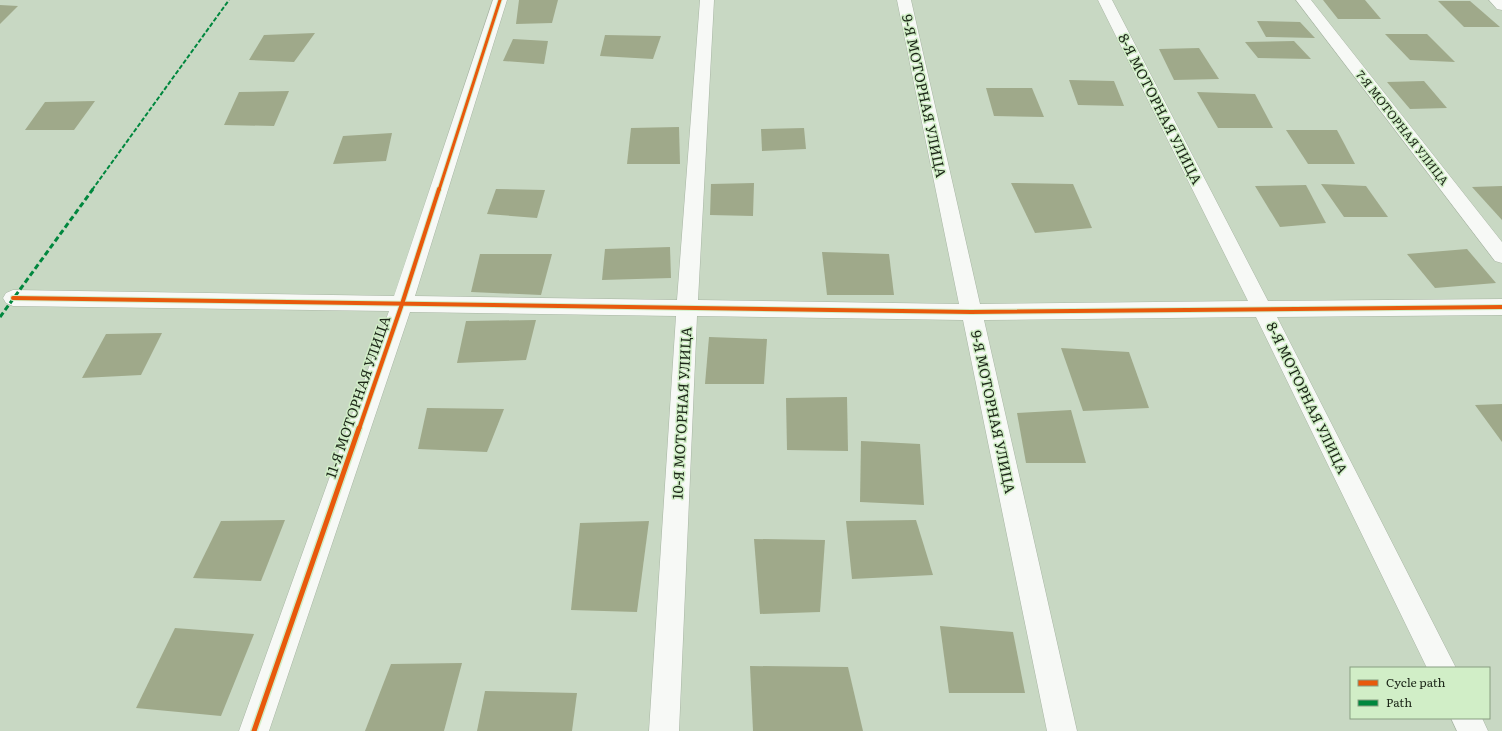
<svg xmlns="http://www.w3.org/2000/svg" width="1502" height="731" font-family="Literata,serif">
  <rect width="100%" height="100%" fill="#c8d8c3"/>
  <g fill="#9fa98a">
    <polygon points="519,0 558,0 552,23 516,24"/>
    <polygon points="1323,0 1365,0 1381,19 1338,19"/>
    <polygon points="1438,1 1470,1 1500,27 1464,27"/>
    <polygon points="0,5 18,6 0,24"/>
    <polygon points="1257,21 1300,22 1315,38 1266,37"/>
    <polygon points="315,33 294,62 249,60 264,35"/>
    <polygon points="1385,34 1427,34 1455,62 1410,60"/>
    <polygon points="605,35 661,36 653,59 600,56"/>
    <polygon points="513,39 548,41 544,64 503,61"/>
    <polygon points="1294,41 1311,59 1258,58 1245,42"/>
    <polygon points="1199,48 1219,79 1174,80 1159,49"/>
    <polygon points="1069,80 1114,81 1124,106 1078,105"/>
    <polygon points="1424,81 1447,108 1410,109 1387,82"/>
    <polygon points="986,88 1032,88 1044,117 994,116"/>
    <polygon points="289,91 274,126 224,125 239,92"/>
    <polygon points="1197,92 1255,94 1273,128 1218,128"/>
    <polygon points="95,101 74,130 25,130 45,102"/>
    <polygon points="679,127 680,164 627,164 631,128"/>
    <polygon points="804,128 806,149 762,151 761,129"/>
    <polygon points="1286,130 1337,130 1355,164 1308,164"/>
    <polygon points="392,133 386,161 333,164 343,136"/>
    <polygon points="754,183 753,216 710,215 711,184"/>
    <polygon points="1011,183 1073,184 1092,228 1035,233"/>
    <polygon points="1321,184 1366,186 1388,217 1344,217"/>
    <polygon points="1306,185 1326,223 1280,227 1255,186"/>
    <polygon points="1502,186 1502,220 1472,187"/>
    <polygon points="496,189 545,190 537,218 487,214"/>
    <polygon points="670,247 671,278 602,280 605,249"/>
    <polygon points="1467,249 1496,283 1435,288 1407,254"/>
    <polygon points="822,252 889,254 894,295 827,295"/>
    <polygon points="480,254 552,254 541,295 471,292"/>
    <polygon points="536,320 526,360 457,363 466,321"/>
    <polygon points="162,333 141,375 82,378 106,334"/>
    <polygon points="709,337 767,339 764,384 705,384"/>
    <polygon points="1061,348 1129,352 1149,408 1083,411"/>
    <polygon points="847,397 848,451 787,450 786,398"/>
    <polygon points="1502,404 1502,442 1475,405"/>
    <polygon points="427,408 504,409 487,452 418,449"/>
    <polygon points="1071,410 1086,463 1026,463 1017,413"/>
    <polygon points="861,441 920,444 924,505 860,502"/>
    <polygon points="285,520 261,581 193,578 221,521"/>
    <polygon points="916,520 933,575 852,579 846,521"/>
    <polygon points="649,521 637,612 571,610 580,523"/>
    <polygon points="754,539 825,540 820,612 760,614"/>
    <polygon points="940,626 1013,632 1025,693 949,693"/>
    <polygon points="175,628 254,634 221,716 136,708"/>
    <polygon points="462,663 444,731 365,731 391,664"/>
    <polygon points="750,666 848,667 863,731 753,731"/>
    <polygon points="485,691 577,693 572,731 477,731"/>
  </g>
  <g fill="none" stroke-linecap="round" stroke-linejoin="round">
    <defs>
      <g id="minor">
        <polygon points="493,0 507,0 415,296 677,300 700,0 714,0 698,300 959,304 897,0 911,0 980,304 1248,301 1098,0 1112,0 1268,301 1502,299 1502,315 1277,317 1456,668 1427,668 1256,317 984,320 1077,731 1047,731 963,320 697,316 679,731 649,731 676,316 410,312 269,731 239,731 389,311 13,306 6,303 3,298 6,293 13,290 394,296"/>
        <polygon points="1296,0 1311,0 1502,242 1502,263 1495,261"/>
        <polygon points="1489,0 1502,0 1502,10 1497,9"/>
        <polygon points="1451,718 1482,718 1488,731 1457,731"/>
      </g>
    </defs>
    <use href="#minor" stroke="#a8b5a4" stroke-width="1"/>
    <use href="#minor" fill="#f7f9f6" fill-rule="evenodd"/>
    <polyline stroke="#00873e" stroke-width="2" stroke-dasharray="4.5 2" stroke-linecap="butt" points="92,190 229,0"/>
    <polyline stroke="#00873e" stroke-width="3" stroke-dasharray="5.5 3" stroke-linecap="butt" points="0,317 93,189"/>
    <defs>
      <polyline id="cycleway-far2" points="439,190 500,0"/>
      <g id="cycleway-far1">
        <polyline points="13,298 971,312 1502,307"/>
        <polyline points="359,429 402,304 439,189"/>
      </g>
      <polyline id="cycleway" points="254,731 359,428"/>
    </defs>
    <use href="#cycleway-far2" stroke="#d1eec7" stroke-width="5"/>
    <use href="#cycleway-far1" stroke="#d1eec7" stroke-width="6"/>
    <use href="#cycleway" stroke="#d1eec7" stroke-width="8"/>
    <use href="#cycleway-far2" stroke="#e8590c" stroke-width="3"/>
    <use href="#cycleway-far1" stroke="#e8590c" stroke-width="4"/>
    <use href="#cycleway" stroke="#e8590c" stroke-width="5"/>
  </g>
  <g text-anchor="middle" stroke-width="3" stroke-linejoin="round" paint-order="stroke">
    <g font-size="12" fill="#1b2517" stroke="#d1eec7">
      <text transform="translate(1402 128) rotate(52)" y="4">7-Я МОТОРНАЯ УЛИЦА</text>
    </g>
    <g font-size="14" fill="#1b2517" stroke="#d1eec7">
      <text transform="translate(924 96) rotate(78)" y="5">9-Я МОТОРНАЯ УЛИЦА</text>
      <text transform="translate(1160 109) rotate(63)" y="5">8-Я МОТОРНАЯ УЛИЦА</text>
      <text transform="translate(358 397) rotate(-71)" y="5">11-Я МОТОРНАЯ УЛИЦА</text>
      <text transform="translate(1307 398) rotate(64)" y="5">8-Я МОТОРНАЯ УЛИЦА</text>
      <text transform="translate(993 412) rotate(78)" y="5">9-Я МОТОРНАЯ УЛИЦА</text>
      <text transform="translate(682 413) rotate(-87)" y="5">10-Я МОТОРНАЯ УЛИЦА</text>
    </g>
  </g>
  <rect x="1350" y="667" width="140" height="52" fill="#d1eec7" stroke="#889e81"/>
  <rect x="1358" y="680" width="20" height="6" fill="#e8590c" stroke="#889e81"/>
  <text x="1386" y="687" font-size="12" fill="#1b2517">Cycle path</text>
  <rect x="1358" y="700" width="20" height="6" fill="#00873e" stroke="#889e81"/>
  <text x="1386" y="707" font-size="12" fill="#1b2517">Path</text>
</svg>
